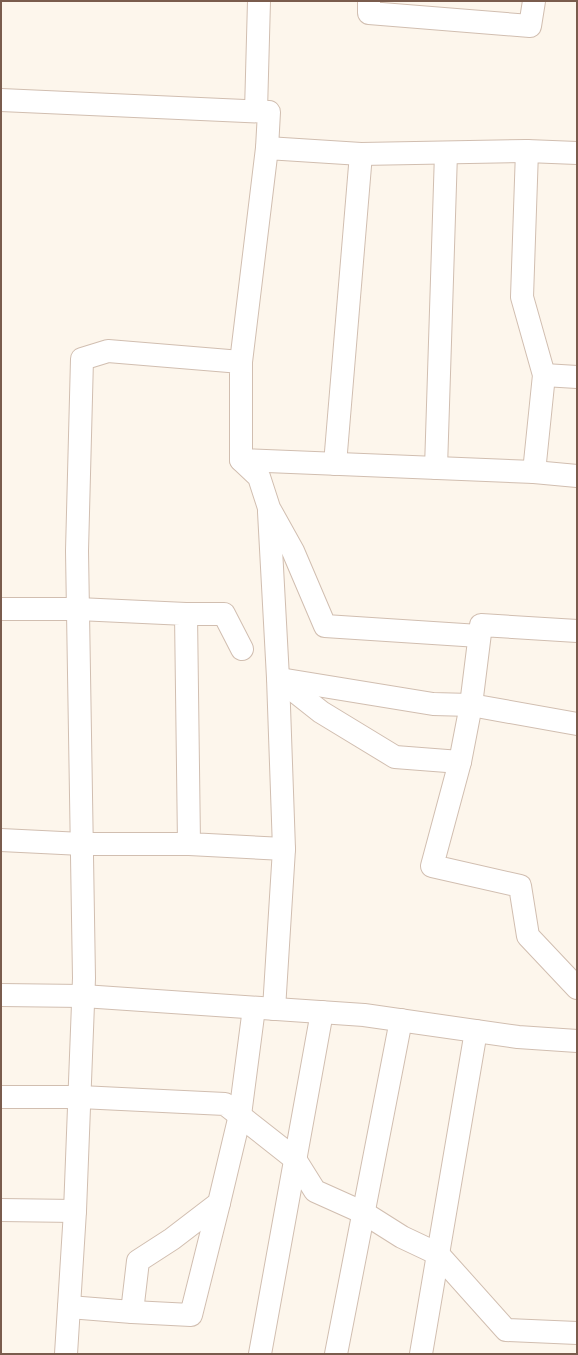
<svg xmlns="http://www.w3.org/2000/svg" width="578" height="1355" font-family="Raleway,sans-serif">
  <rect width="100%" height="100%" fill="#fdf6ec"/>
  <g fill="none" stroke-linecap="round" stroke-linejoin="round">
    <defs>
      <g id="street">
        <polyline points="369,1 369,13 530,26 534,1"/>
        <polyline points="1,100 269,112 267,148"/>
        <polyline points="256,111 259,1"/>
        <polyline points="241,362 267,148 361,154 527,151"/>
        <polyline points="544,375 577,377"/>
        <polyline points="241,460 259,477 269,508 293,551 325,626 479,636"/>
        <polyline points="335,464 361,154"/>
        <polyline points="436,468 446,153"/>
        <polyline points="534,472 544,375 522,297 527,151 577,153"/>
        <polyline points="269,512 278,678 284,849"/>
        <polyline points="1,609 78,609 186,614 189,844 284,849 274,1009"/>
        <polyline points="186,614 224,614 242,649"/>
        <polyline points="278,678 321,712 395,757 460,762 471,705 481,625 577,631"/>
        <polyline points="280,679 433,704 471,705 577,724"/>
        <polyline points="460,762 432,866 520,886 528,936 577,988"/>
        <polyline points="1,840 82,844 189,844"/>
        <polyline points="1,995 83,996 364,1015 518,1037 577,1041"/>
        <polyline points="1,1097 80,1097 225,1104 295,1159 315,1191 364,1213 402,1237 438,1254 506,1330 577,1333"/>
        <polyline points="1,1210 75,1211"/>
        <polyline points="69,1307 132,1312 138,1261 172,1239 219,1203 240,1115 254,1008"/>
        <polyline points="132,1312 191,1315 219,1203"/>
        <polyline points="66,1354 75,1211 84,978 77,551 82,359 108,351 241,362 241,460 534,472 577,476"/>
        <polyline points="260,1354 322,1012"/>
        <polyline points="336,1354 401,1020"/>
        <polyline points="421,1354 476,1031"/>
      </g>
    </defs>
    <use href="#street" stroke="#d1beb0" stroke-width="24"/>
    <use href="#street" stroke="#fff" stroke-width="22"/>
  </g>
  <rect width="578" height="1355" fill="none" stroke="#7a5c4d" stroke-width="4"/>
</svg>
